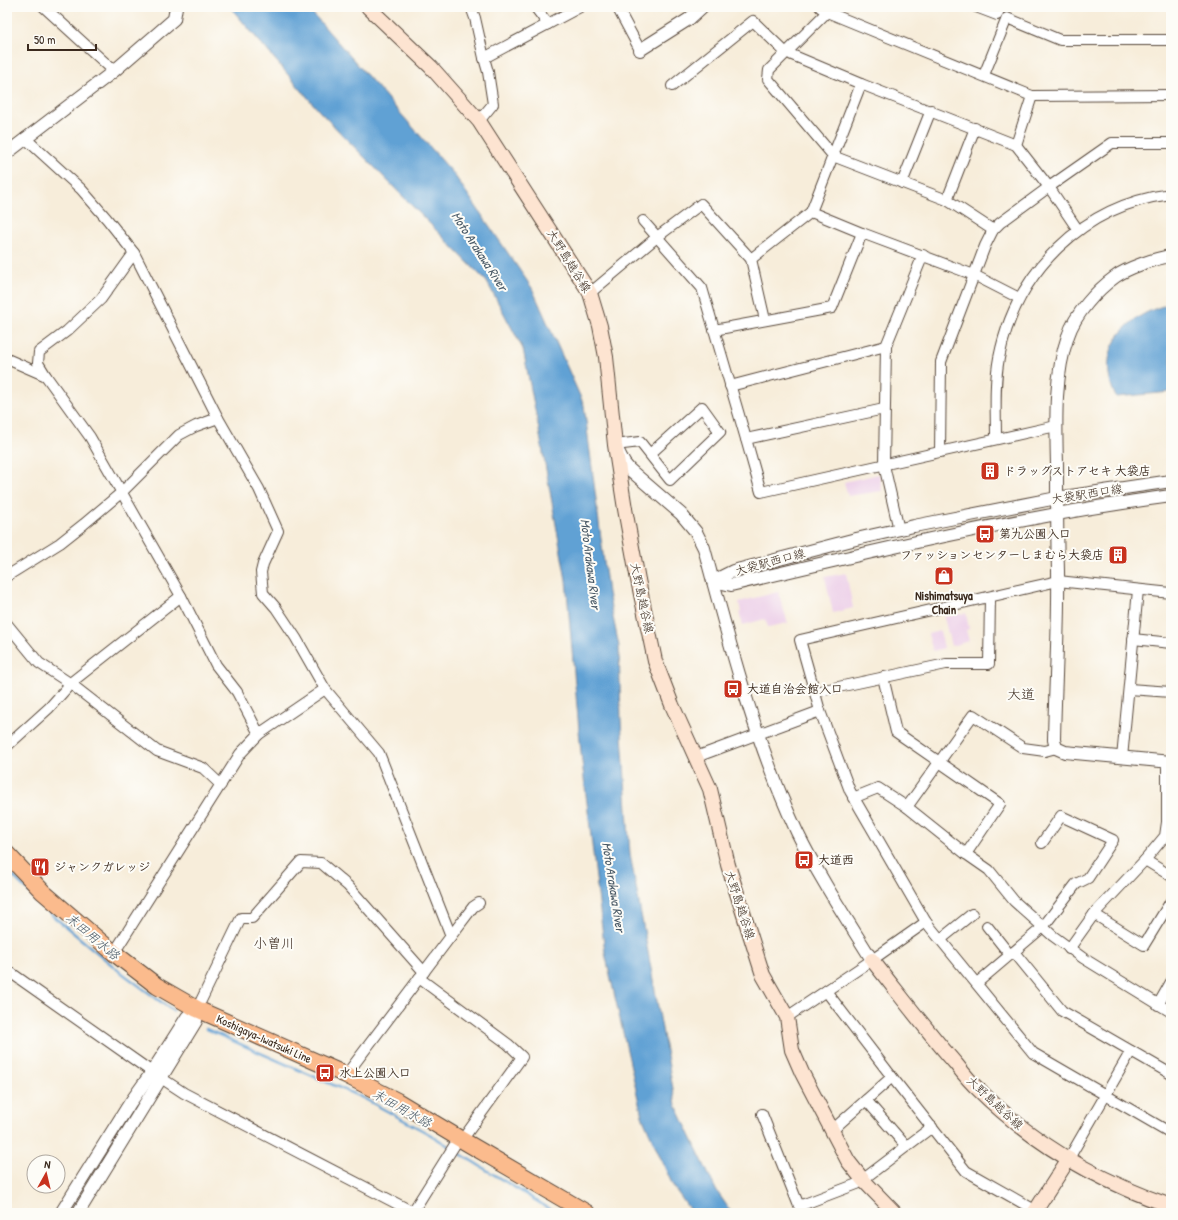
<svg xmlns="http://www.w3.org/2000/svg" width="1178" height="1220" font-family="'Patrick Hand','Klee One',sans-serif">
  <rect width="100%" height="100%" fill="#fdfcf7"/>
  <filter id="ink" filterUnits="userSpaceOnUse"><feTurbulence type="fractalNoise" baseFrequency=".025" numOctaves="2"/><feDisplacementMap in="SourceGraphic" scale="8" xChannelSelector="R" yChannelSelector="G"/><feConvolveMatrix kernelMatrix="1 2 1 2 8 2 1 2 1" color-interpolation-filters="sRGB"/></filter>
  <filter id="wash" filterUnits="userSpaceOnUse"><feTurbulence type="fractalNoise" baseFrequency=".012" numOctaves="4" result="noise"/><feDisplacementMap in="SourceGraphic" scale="16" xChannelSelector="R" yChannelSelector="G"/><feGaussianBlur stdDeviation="0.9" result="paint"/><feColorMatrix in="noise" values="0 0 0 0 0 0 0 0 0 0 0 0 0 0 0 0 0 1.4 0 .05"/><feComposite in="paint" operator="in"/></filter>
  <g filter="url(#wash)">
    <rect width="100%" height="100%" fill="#f7edda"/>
    <g fill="#edd0e9">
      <polygon points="879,474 882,491 848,496 844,482"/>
      <polygon points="846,573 853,608 833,613 825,577"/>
      <polygon points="778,592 788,623 768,627 765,619 743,625 739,612 741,612 739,602"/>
      <polygon points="966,613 969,629 966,630 969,641 951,646 944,617"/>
      <polygon points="940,631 944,648 933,651 928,634"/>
    </g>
    <g fill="#61a1d4" stroke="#4e6679">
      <polygon points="230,7 307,7 453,173 532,288 584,405 608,593 619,646 621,720 630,854 676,1105 716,1190 732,1213 692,1213 673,1186 642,1116 605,953 581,753 566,580 538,425 523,349 487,282 320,112"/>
      <path d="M 1171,304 L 1171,392 L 1116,397 C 1093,350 1126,314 1171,304 Z"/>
    </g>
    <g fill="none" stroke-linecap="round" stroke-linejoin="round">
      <g stroke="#61a1d4" stroke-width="2.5">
        <polyline points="7,870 53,916 118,970 173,1011"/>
        <polyline points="206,1029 363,1098 431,1135 450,1147"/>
        <polyline points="454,1150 556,1213"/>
      </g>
    </g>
  </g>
  <g filter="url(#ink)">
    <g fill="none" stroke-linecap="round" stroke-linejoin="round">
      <defs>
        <g id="minor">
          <polyline points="44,7 114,71"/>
          <polyline points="471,7 475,18 484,58 488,72 493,104 479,121"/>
          <polyline points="535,7 548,24"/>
          <polyline points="617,7 640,50"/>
          <polyline points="820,7 827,12 1032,96 1171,95"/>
          <polyline points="829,7 827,12 769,70 768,79 830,152 838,158 947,200 993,230"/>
          <polyline points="976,7 997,15 1000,7"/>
          <polyline points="484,58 580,7"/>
          <polyline points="984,75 1007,18 1060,40 1171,40"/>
          <polyline points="672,86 753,21 783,50 792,55 861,84"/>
          <polyline points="25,138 81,189 107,219 134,253 218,418 259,489 278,531 263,564 261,572 263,593 276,608 296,638 325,689 379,753 451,936"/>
          <polyline points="1016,145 1032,96"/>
          <polyline points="902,183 931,110"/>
          <polyline points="947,200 975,128"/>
          <polyline points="643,221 702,288 746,439 761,492 1056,426"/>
          <polyline points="751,259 811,212"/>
          <polyline points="590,293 657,237 701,204 751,259 765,320"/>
          <polyline points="1019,298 974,275 862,233 811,212 861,84 1016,145 1049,187 1078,230"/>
          <polyline points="714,330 832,308 862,233"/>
          <polyline points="7,359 46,376 90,437 181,596 216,665 237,692 259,734"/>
          <polyline points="46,376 38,363 39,352 67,331 101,299 134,253"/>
          <polyline points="730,386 886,346"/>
          <polyline points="746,439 884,409"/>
          <path d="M 996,439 C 996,412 994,384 999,358 C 1016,271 1083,205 1171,194"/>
          <polyline points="615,445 640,442 670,480 720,432 702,407 650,454"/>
          <polyline points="940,452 941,362 985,246 993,230 1000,223 1049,187 1112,143 1171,143"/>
          <polyline points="899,530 884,465 886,346 923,255"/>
          <polyline points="7,576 60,543 84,524 122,492 179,435 196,426 218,418"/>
          <polyline points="1171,593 1058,581 800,640 820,711 850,791 926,922 1033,1053 1171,1133"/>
          <polyline points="7,624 39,663 71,684 157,751 203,768 221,785"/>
          <polyline points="1133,639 1171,643"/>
          <polyline points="883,677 896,732 1000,804 966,854"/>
          <polyline points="1129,689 1171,692"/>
          <polyline points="815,692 946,664 989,664 990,597"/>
          <polyline points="7,746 49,708 73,681 181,596"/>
          <polyline points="696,757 820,711"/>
          <polyline points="1122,758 1138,590"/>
          <polyline points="1167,762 1167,822 1171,823"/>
          <polyline points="853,798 878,788 907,807 966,854 989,870 1014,901 1053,936 1083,958 1171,1012"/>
          <polyline points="907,807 973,715 1023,748 1045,751 1056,748"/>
          <polyline points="1145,860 1171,876"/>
          <polyline points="1094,914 1144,945 1171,901"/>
          <polyline points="987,926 1010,955"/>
          <polyline points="941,939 972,914"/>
          <polyline points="1069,949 1094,914 1145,860 1165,836 1167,822"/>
          <polyline points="1014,952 1062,1011 1171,1074"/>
          <polyline points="114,953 240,754 259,734 325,689"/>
          <polyline points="7,970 152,1072 184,1093 413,1212"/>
          <polyline points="419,978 508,1044 522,1057 462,1140"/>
          <polyline points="977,983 1043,927 1076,884 1088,878 1113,840 1061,816 1042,843"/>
          <polyline points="826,991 892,1077 966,1171 1040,1213"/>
          <polyline points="1158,1005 1171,982"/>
          <polyline points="197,1009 241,918 252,918 301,862 321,863 348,886 424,972"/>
          <polyline points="787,1017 872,960 926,922"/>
          <polyline points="346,1075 451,936 473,907 479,903"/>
          <polyline points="866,1100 906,1146"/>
          <polyline points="762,1114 799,1206 857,1184 932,1127"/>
          <polyline points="832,1132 839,1124 892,1077"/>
          <polyline points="1068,1160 1131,1051"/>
          <polyline points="412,1213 459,1138"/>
        </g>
        <g id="tertiary">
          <polyline points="640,50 689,19 702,7"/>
          <polyline points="7,153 114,71 158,33 174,19 176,7"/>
          <path d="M 1171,256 C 1156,258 1127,268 1115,277 C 1097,290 1075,314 1068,336 C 1054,376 1056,422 1057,465 C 1057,500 1057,536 1058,571 C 1059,627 1055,684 1054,740 L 1056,748 L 1065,752 L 1171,762"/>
          <path d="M 618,451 L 624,463 L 629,469 L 681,514 L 696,532 L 704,548 C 730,645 755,742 797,832 C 819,877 846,918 872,960"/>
          <polyline points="713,581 733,571 856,539 914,526 1057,498 1171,481"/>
          <path d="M 713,581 L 731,585 C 877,550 1022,516 1171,496"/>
          <polyline points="61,1213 130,1103 152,1072 187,1017 197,1009"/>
          <polyline points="78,1213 196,1021 197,1009"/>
        </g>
        <g id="secondary">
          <polyline points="368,7 431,67 479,121 590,293 600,326 606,357 615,445 625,509 638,580 655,661 672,705 710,789 728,865 763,975 787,1017 792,1050 802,1073 848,1161 863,1180 895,1213"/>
          <path d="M 872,960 C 900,995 927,1031 956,1064 C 963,1073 970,1082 978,1089 C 1033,1144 1098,1181 1171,1206"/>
          <polyline points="1034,1213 1068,1160"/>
        </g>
        <polyline id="primary" points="7,854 43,892 114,953 157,986 197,1009 346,1075 397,1101 462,1140 587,1213"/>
      </defs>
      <use href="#minor" stroke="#57473a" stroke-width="12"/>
      <use href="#tertiary" stroke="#57473a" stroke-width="14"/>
      <use href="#secondary" stroke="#57473a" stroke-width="16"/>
      <use href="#primary" stroke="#57473a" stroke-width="18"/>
      <use href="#minor" stroke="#fff" stroke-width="10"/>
      <use href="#tertiary" stroke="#fff" stroke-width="12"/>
      <use href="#secondary" stroke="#fde4d1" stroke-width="14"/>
      <use href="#primary" stroke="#fbbb8d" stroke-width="16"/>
    </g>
  </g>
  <defs>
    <symbol id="building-square" viewBox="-11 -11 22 22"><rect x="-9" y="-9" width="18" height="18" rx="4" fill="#c8321e" stroke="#fdfcf7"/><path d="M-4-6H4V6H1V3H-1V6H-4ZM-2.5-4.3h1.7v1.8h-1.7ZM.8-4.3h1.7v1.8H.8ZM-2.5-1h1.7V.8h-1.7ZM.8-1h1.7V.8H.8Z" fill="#fff"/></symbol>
    <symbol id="bus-square" viewBox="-11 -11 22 22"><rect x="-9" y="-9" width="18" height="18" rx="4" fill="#c8321e" stroke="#fdfcf7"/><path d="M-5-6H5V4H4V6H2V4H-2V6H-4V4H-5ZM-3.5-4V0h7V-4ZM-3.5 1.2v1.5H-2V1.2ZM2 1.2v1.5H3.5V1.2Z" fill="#fff"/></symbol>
    <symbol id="shop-square" viewBox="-11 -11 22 22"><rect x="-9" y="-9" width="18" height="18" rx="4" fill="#c8321e" stroke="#fdfcf7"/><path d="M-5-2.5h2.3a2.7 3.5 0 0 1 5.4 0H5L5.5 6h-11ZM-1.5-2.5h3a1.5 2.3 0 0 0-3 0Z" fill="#fff"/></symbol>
    <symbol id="restaurant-square" viewBox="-11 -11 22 22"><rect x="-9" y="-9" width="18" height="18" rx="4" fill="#c8321e" stroke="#fdfcf7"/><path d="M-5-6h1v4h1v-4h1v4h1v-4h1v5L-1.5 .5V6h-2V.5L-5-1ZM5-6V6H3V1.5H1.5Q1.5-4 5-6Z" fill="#fff"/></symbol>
  </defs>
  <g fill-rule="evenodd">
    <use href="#building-square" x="979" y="460" width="22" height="22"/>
    <use href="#bus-square" x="974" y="523" width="22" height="22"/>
    <use href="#building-square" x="1107" y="544" width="22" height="22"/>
    <use href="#shop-square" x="933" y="565" width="22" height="22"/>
    <use href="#bus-square" x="722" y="678" width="22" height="22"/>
    <use href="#bus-square" x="793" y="849" width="22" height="22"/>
    <use href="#restaurant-square" x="29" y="856" width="22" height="22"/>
    <use href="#bus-square" x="314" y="1062" width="22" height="22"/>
  </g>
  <g text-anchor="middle" stroke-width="4" stroke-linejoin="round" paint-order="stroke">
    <g font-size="12" fill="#3b2a1e" stroke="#fdfcf7">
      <text transform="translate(569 261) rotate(58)" y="4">大野島越谷線</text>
      <text transform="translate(1087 494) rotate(-9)" y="4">大袋駅西口線</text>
      <text transform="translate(770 562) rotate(-15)" y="4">大袋駅西口線</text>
      <text transform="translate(642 598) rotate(78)" y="4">大野島越谷線</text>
      <text transform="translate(740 905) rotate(72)" y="4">大野島越谷線</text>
      <text transform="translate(264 1039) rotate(24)" y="4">Koshigaya-Iwatsuki Line</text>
      <text transform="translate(995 1103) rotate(43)" y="4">大野島越谷線</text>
    </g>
    <g font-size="12" font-weight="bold" fill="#3b2a1e" stroke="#fdfcf7" text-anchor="start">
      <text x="1004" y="475">ドラッグストアセキ 大袋店</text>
      <text x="999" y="538">第九公園入口</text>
      <text x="1104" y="559" text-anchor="end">ファッションセンターしまむら大袋店</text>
      <text x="944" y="600" text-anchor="middle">Nishimatsuya<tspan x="944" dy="14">Chain</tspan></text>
      <text x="747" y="693">大道自治会館入口</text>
      <text x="818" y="864">大道西</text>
      <text x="54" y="871">ジャンクガレッジ</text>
      <text x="339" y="1077">水上公園入口</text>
    </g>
    <g font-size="13" font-style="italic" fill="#4a5a67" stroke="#fdfcf7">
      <text transform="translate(480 251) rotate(57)" y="5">Moto Arakawa River</text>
      <text transform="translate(591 564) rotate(83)" y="5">Moto Arakawa River</text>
      <text transform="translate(614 887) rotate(81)" y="5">Moto Arakawa River</text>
      <text transform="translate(93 936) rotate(40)" y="5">末田用水路</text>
      <text transform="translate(402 1108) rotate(29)" y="5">末田用水路</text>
    </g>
    <g font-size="14" fill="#3b2a1e" stroke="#fdfcf7">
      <text x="1021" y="699">大道</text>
      <text x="274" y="948">小曽川</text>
    </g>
  </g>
  <rect width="1178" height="1220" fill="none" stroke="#fdfcf7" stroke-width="24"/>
  <g transform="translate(46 1174) rotate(8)"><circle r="19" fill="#fdfcf7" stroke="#afa8a0"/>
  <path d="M0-3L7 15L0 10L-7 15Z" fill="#c8321e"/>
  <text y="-6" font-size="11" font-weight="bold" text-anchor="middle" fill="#3b2a1e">N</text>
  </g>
  <path d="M28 44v6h68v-6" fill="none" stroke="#3b2a1e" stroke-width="2"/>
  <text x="34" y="44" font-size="12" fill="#3b2a1e" stroke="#fdfcf7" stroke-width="3" paint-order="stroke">50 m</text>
</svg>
